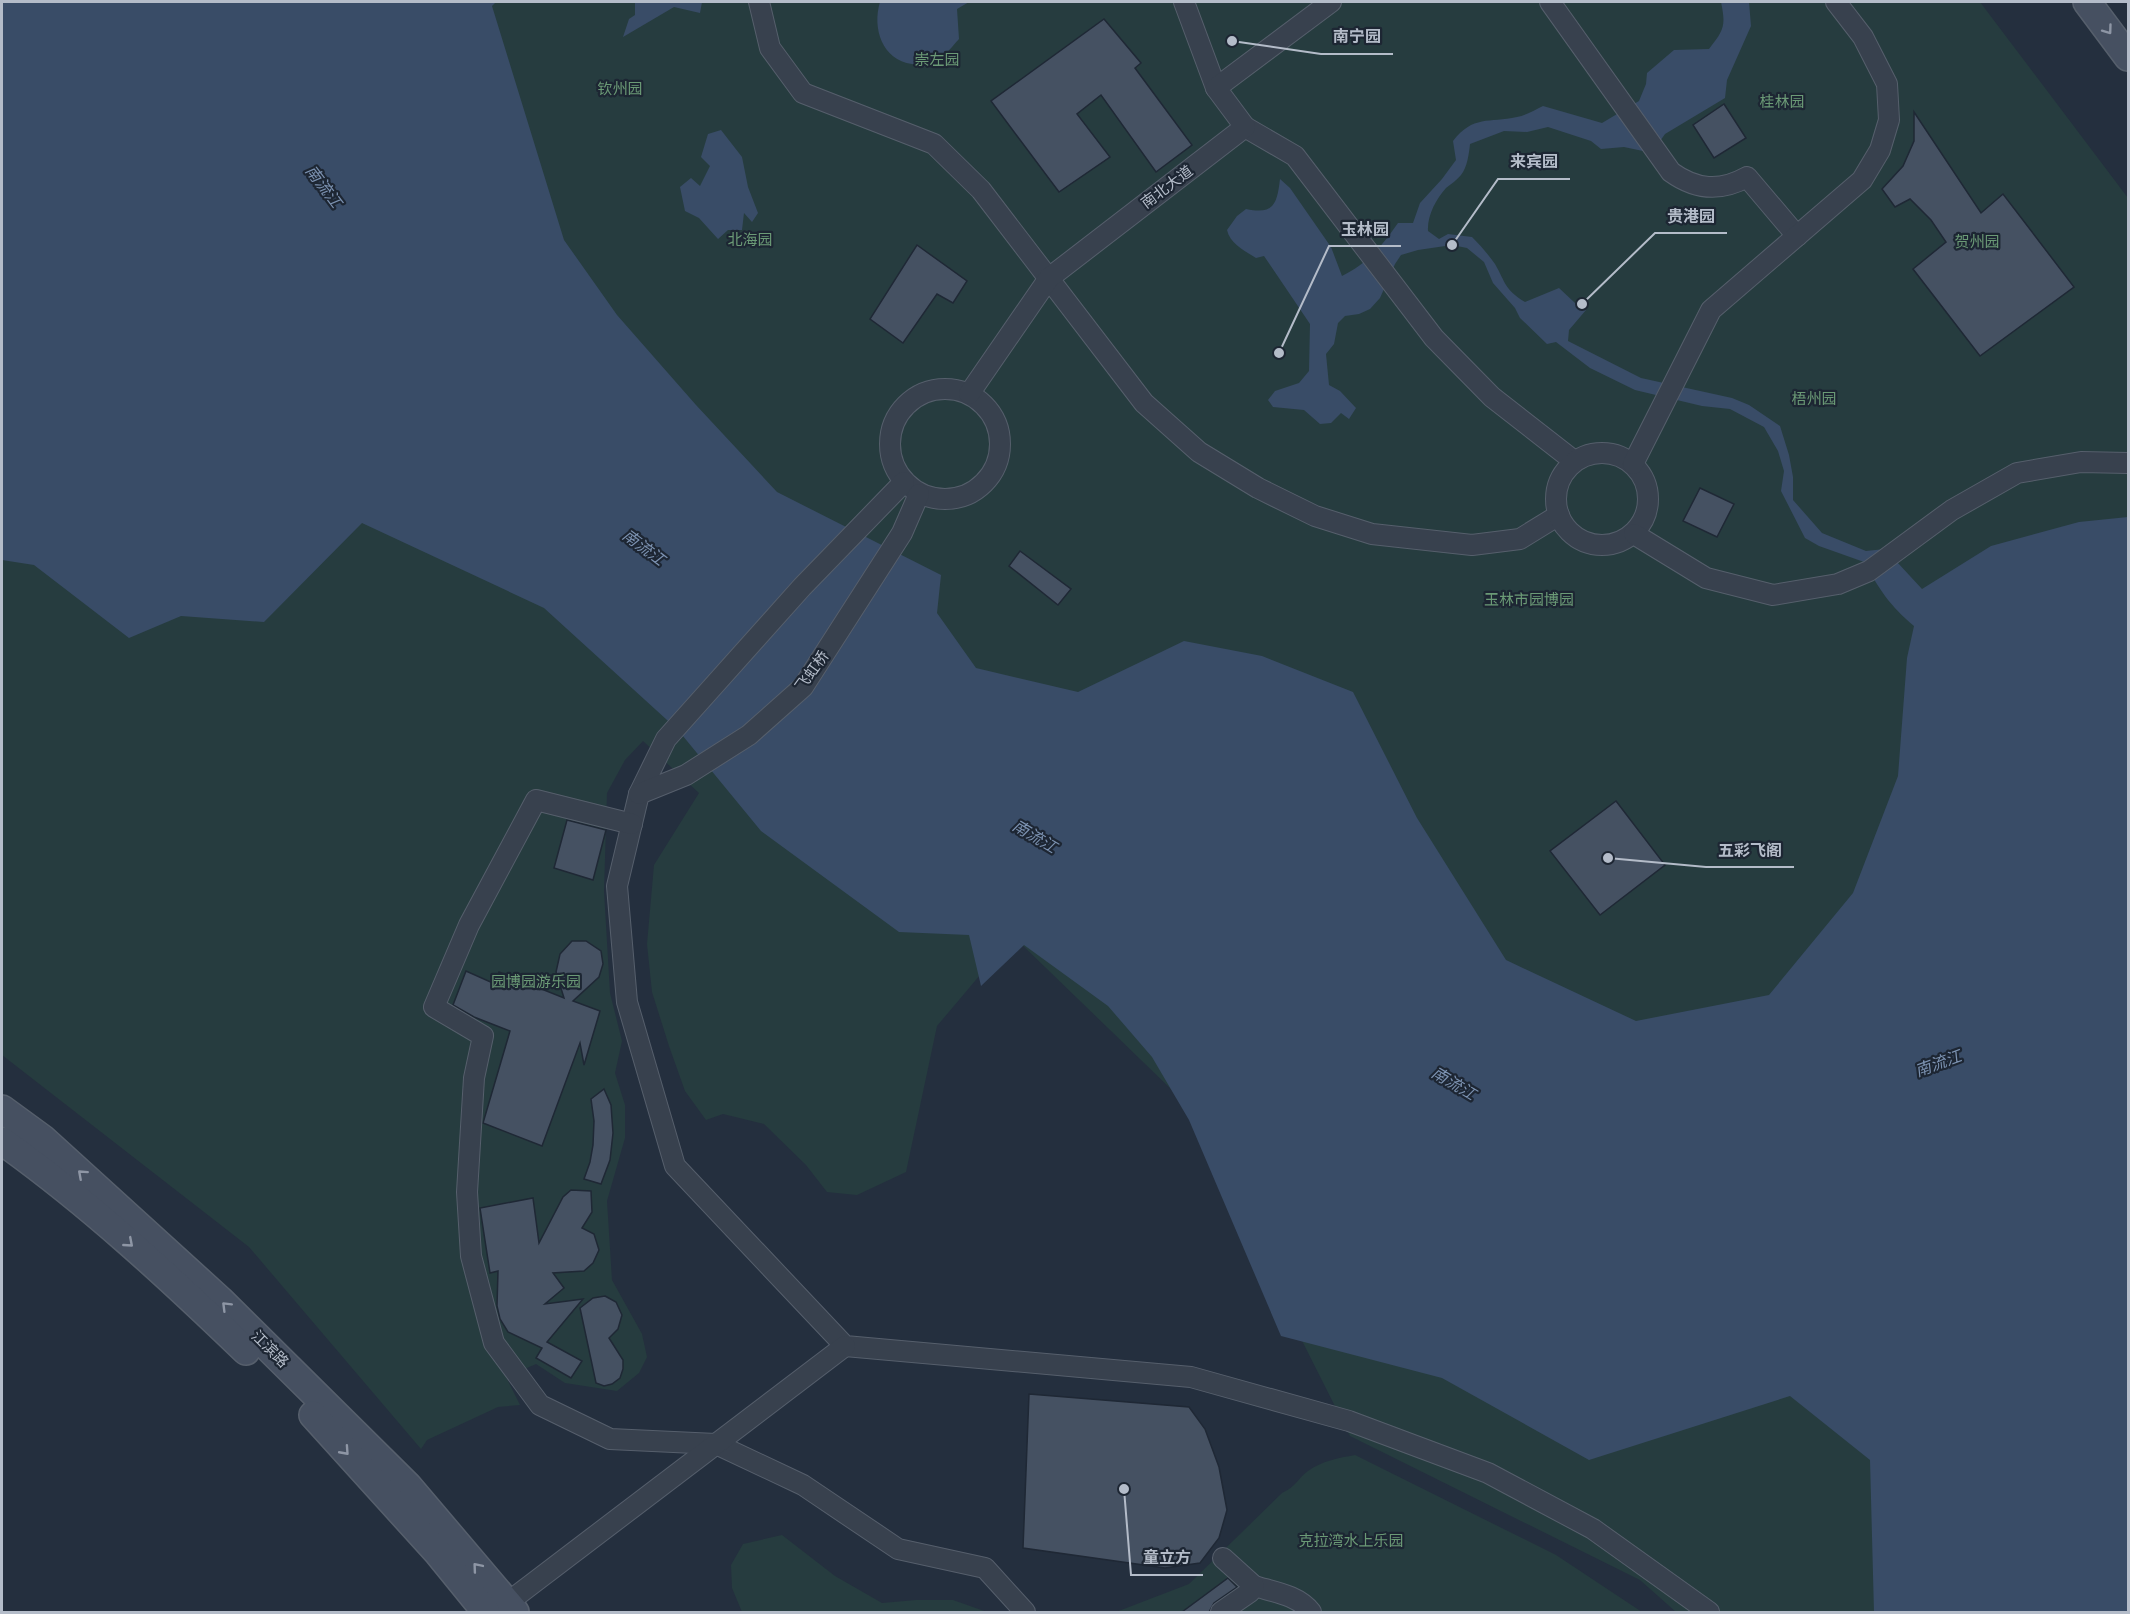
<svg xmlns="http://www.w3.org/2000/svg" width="2130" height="1614" font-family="Poppins,'Noto Sans SC',sans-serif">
  <rect width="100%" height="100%" fill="#242f3e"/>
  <g fill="#263c3f">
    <polygon points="337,2 1980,2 2128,198 2128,1612 1676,1612 1640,1580 1350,1436 1284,1305 1205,1122 1013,936 937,1026 906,1172 857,1195 827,1192 806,1165 764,1124 723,1114 706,1120 685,1091 669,1046 652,992 647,944 654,865 699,793 643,741 625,760 607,793 604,891 610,993 622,1041 615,1073 625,1105 625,1138 607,1201 612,1280 642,1334 647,1357 639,1373 617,1391 565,1383 536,1364 506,1377 520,1405 498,1407 427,1440 421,1449 249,1247 2,1055 2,430"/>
    <path d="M 1355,1455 L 1556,1555 L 1642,1612 L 1116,1612 L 1189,1584 L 1282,1493 C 1296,1487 1298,1478 1308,1471 C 1322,1461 1338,1458 1355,1455 Z"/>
    <polygon points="782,1535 835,1576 882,1603 916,1600 953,1600 987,1612 742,1612 732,1588 731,1565 743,1544"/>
  </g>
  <g fill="#394c67">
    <path d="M 2,2 L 496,2 L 492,6 L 564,240 L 617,315 L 696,405 L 777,492 L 941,575 L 937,613 L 976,668 L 1078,692 L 1184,641 L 1262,656 L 1353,692 L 1417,818 L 1506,960 L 1636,1021 L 1769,995 L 1853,893 L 1898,776 L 1907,658 L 1914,626 C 1890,606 1879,589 1864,562 L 1819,546 L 1805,538 L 1781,491 L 1784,471 L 1778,451 L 1764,427 L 1730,409 L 1702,406 L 1635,390 L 1590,368 L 1556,342 L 1547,344 L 1520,318 L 1515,308 L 1493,283 L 1484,262 L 1467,248 L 1452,245 L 1418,250 L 1401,255 L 1395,264 L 1380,298 L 1370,309 L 1359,314 L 1345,316 L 1338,323 L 1334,344 L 1326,354 L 1329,385 L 1340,391 L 1356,408 L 1349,419 L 1341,413 L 1331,423 L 1320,424 L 1304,410 L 1273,407 L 1268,400 L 1275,391 L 1299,383 L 1309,371 L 1310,324 L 1264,256 L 1256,258 C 1245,251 1230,244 1227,230 L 1237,216 L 1246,209 C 1274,215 1277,204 1280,179 L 1290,188 L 1331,247 L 1342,276 C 1368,263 1381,247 1398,223 L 1413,223 L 1420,203 L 1442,179 L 1456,160 L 1453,141 C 1473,115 1489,123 1517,117 C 1526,115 1535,110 1543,106 L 1602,123 L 1639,101 L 1646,84 L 1647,73 L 1674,50 L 1709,49 C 1724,30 1726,26 1721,2 L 1749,2 L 1751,26 L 1727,80 L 1725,98 L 1665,134 L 1658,144 L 1643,151 L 1624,147 L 1601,149 L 1591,141 L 1548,127 L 1527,132 L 1504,131 L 1470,144 C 1469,154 1467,168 1461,175 C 1457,180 1451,184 1446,188 C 1436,199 1427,216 1428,231 L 1439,239 L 1448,234 L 1472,237 C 1480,245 1488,254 1495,264 C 1506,283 1504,289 1525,302 L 1559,288 L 1575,303 L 1585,304 L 1586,310 L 1569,330 L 1568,341 L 1641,378 L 1732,398 L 1749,405 L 1780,426 L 1789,455 L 1793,477 L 1793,500 L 1822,533 L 1866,551 L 1885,549 L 1922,589 L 1991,546 L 2079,522 L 2128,517 L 2128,1612 L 1874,1612 L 1870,1460 L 1790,1396 L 1589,1460 L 1442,1378 L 1281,1336 L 1189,1120 L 1152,1057 L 1108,1006 L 1024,945 L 981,986 L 969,935 L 899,932 L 761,831 L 678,730 L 544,608 L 362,523 L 264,622 L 181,616 L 129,638 L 34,565 L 2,560 Z"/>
    <polygon points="635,2 702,2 700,13 674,7 623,37 629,19 635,15"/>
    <path d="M 880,2 L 969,2 L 957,9 L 959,39 C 950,49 940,62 926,66 C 922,67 916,65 912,64 C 882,60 872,28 880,2 Z"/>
    <polygon points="721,130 742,157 748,187 758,213 752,222 744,213 742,230 728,230 718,239 699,218 685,211 680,187 691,178 700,186 710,166 701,157 708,134"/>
  </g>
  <g fill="#455162" stroke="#1f2835" stroke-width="1.5">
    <polygon points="1104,19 1141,63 1135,68 1192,145 1156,172 1101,95 1077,114 1110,157 1059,192 991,101"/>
    <polygon points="1724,104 1746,138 1714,158 1693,125"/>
    <polygon points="1914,112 1981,213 2003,194 2074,287 1980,356 1913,269 1946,242 1931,220 1910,199 1895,207 1882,189 1903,166 1914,141"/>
    <polygon points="917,245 967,281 953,303 937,294 903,343 870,319"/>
    <polygon points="1700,488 1734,504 1717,537 1683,521"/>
    <polygon points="1020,551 1071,589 1058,605 1009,566"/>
    <polygon points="1616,801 1665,865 1600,915 1550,851"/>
    <polygon points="567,820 606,830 593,880 554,868"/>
    <polygon points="572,941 586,941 601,951 603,964 599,977 573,1001 600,1011 584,1065 580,1043 542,1146 483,1123 510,1031 474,1017 453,1005 466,971 495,984 499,972 564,998 556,972 560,954"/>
    <polygon points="604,1089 611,1105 613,1133 610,1160 601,1184 584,1179 590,1162 593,1145 594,1121 591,1099"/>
    <polygon points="571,1190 591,1191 592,1212 582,1228 594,1234 599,1250 593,1263 584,1271 553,1273 564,1288 545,1304 583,1299 547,1342 582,1361 571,1378 536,1358 542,1348 508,1332 500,1319 497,1306 498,1271 490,1273 480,1208 533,1198 539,1243 563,1197"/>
    <polygon points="605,1296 616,1302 622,1315 618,1329 609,1338 623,1360 623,1369 620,1378 612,1384 604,1386 596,1383 580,1308 593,1298"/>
    <polygon points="1029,1394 1189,1407 1205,1429 1219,1467 1227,1510 1219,1538 1200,1563 1165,1568 1023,1548"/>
    <polygon points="1228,1578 1237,1587 1214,1603 1209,1612 1182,1612"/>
  </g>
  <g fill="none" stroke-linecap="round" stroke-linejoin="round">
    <defs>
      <g id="street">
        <polyline points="759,2 770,48 803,93 934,144 981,190 1144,403 1199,452 1258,488 1315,516 1372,534 1472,545 1520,539 1559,515"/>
        <polyline points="1184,2 1216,88"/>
        <path d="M 1550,2 L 1671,172 C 1696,190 1720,192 1747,177 L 1797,236"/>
        <polyline points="1245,127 1295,156 1434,338 1492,397 1574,461"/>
        <circle cx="945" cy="444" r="55"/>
        <polyline points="969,394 1049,278 1245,127 1216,88 1331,2"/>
        <circle cx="1602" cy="499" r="46"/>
        <polyline points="1633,464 1711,310 1862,180 1880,150 1889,120 1887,84 1863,37 1836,2"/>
        <polyline points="904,482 802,587 666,739 639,794 617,886 627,1002 675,1166 845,1346 1191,1377 1349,1421 1488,1473 1593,1529 1709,1612"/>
        <polyline points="1634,534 1706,578 1773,595 1838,584 1869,571 1952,510 2017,473 2081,462 2128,463"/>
        <polyline points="639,794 686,775 749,735 803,687 902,533 919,494"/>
        <polyline points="632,824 536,800 469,925 434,1007 483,1036 474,1078 467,1192 471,1256 494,1343 540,1405 610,1439 716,1444 803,1485 898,1549 985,1568 1025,1612"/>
        <path d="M 1254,1586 C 1274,1592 1298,1595 1311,1612"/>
        <polyline points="507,1603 845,1346"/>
        <polyline points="1221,1612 1250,1592 1254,1586 1223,1558"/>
      </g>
      <g id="secondary">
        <polyline points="2087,2 2128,57"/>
        <polyline points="2,1109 43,1139 220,1300 408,1486 515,1612"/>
        <path d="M 2,1141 C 89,1203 168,1276 246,1351"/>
        <polyline points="313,1415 438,1553 486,1612"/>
      </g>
    </defs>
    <use href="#street" stroke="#565f6c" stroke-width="22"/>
    <use href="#secondary" stroke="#565f6c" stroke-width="30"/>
    <use href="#street" stroke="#38414e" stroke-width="20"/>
    <use href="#secondary" stroke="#465061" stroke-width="27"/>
  </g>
  <defs><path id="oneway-chevron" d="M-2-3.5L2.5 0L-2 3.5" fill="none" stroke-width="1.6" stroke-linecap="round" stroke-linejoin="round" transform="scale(1.5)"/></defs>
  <g stroke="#8e96a5">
    <use href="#oneway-chevron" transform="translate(2108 30) rotate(54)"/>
    <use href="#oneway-chevron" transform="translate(82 1174) rotate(-138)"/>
    <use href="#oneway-chevron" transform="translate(129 1243) rotate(41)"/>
    <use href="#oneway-chevron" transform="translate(226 1306) rotate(-135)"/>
    <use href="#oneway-chevron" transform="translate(345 1451) rotate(48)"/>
    <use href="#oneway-chevron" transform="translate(477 1567) rotate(-130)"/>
  </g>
  <g text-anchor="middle" stroke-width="4.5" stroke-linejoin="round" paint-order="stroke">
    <g font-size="15" fill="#6b9a76" stroke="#1d2633">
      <text x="937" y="65">崇左园</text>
      <text x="620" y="94">钦州园</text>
      <text x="1782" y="107">桂林园</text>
      <text x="750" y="245">北海园</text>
      <text x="1977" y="247">贺州园</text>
      <text x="1814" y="404">梧州园</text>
      <text x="1529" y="605">玉林市园博园</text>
      <text x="536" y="987">园博园游乐园</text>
      <text x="1351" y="1546">克拉湾水上乐园</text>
    </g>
    <g font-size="15" fill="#b4bcc9" stroke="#1d2633">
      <text transform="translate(1167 187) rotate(-37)" y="5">南北大道</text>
      <text transform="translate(812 671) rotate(-54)" y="5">飞虹桥</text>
      <text transform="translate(270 1349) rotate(45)" y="5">江滨路</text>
    </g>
    <g font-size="16" font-style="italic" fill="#7c92b1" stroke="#1d2633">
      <text transform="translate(324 186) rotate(53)" y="6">南流江</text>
      <text transform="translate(644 547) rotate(37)" y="6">南流江</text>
      <text transform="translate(1035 836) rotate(31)" y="6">南流江</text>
      <text transform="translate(1938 1063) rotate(-20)" y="6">南流江</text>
      <text transform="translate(1454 1083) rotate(31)" y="6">南流江</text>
    </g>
  </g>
  <path fill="none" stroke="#b4bcc9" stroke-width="2" d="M1232 41L1321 54H1393M1452 245L1498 179H1570M1582 304L1655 233H1727M1279 353L1329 246H1401M1608 858L1706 867H1794M1124 1489L1131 1575H1203"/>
  <g fill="#b4bcc9" stroke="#1d2633" stroke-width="2">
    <circle cx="1232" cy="41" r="6"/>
    <circle cx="1452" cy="245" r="6"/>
    <circle cx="1582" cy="304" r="6"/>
    <circle cx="1279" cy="353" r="6"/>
    <circle cx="1608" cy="858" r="6"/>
    <circle cx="1124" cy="1489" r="6"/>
  </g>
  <g font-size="16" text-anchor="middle" font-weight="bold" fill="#b4bcc9" stroke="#1d2633" stroke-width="4.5" stroke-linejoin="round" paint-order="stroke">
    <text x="1357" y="42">南宁园</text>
    <text x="1534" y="167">来宾园</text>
    <text x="1691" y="222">贵港园</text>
    <text x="1365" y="235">玉林园</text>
    <text x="1750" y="856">五彩飞阁</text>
    <text x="1167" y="1563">童立方</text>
  </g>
  <rect width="2130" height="1614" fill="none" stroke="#b4bcc9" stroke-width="6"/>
</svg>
